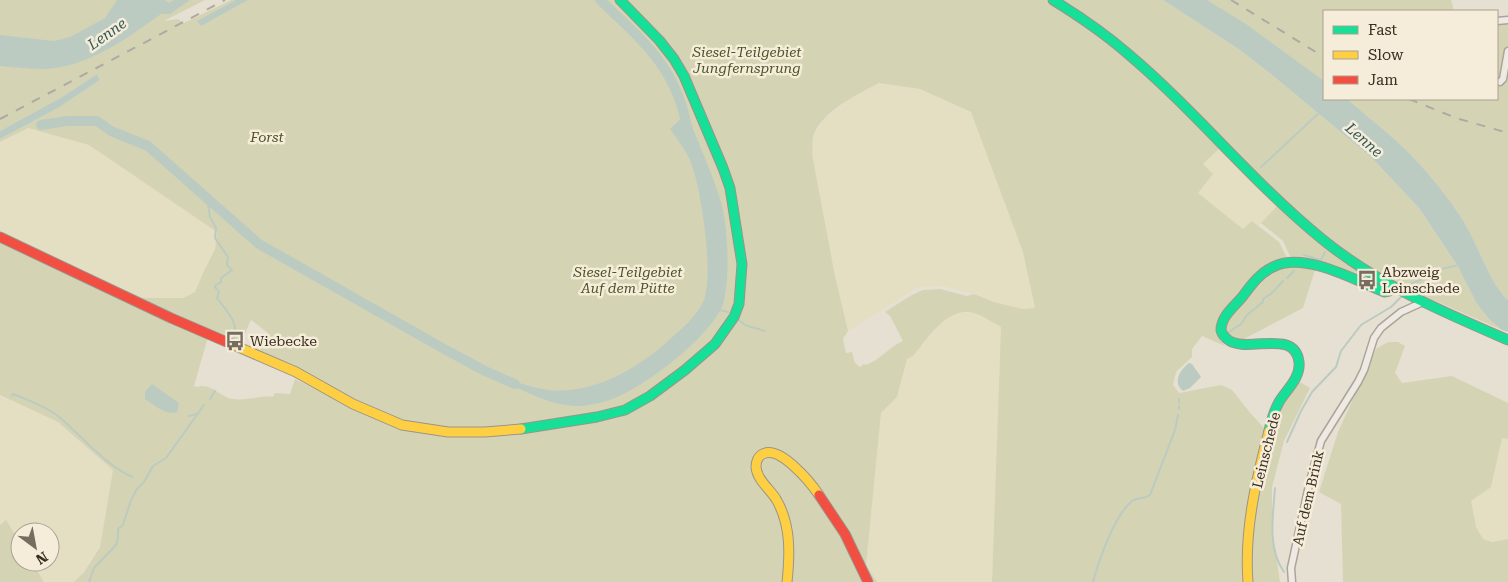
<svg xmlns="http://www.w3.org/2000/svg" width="1508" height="582" font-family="'Roboto Serif',serif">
  <rect width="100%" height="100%" fill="#e5e0d1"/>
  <g fill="#e4dec3">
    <polygon points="879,83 920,89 972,113 1023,252 1035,308 1022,309 1008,306 974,294 944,286 918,287 848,331 835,276 812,154 814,135 824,119 850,99"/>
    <polygon points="28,128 89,145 217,232 215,248 203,273 195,292 183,298 136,298 0,233 0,142"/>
    <polygon points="1221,147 1279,204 1259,226 1252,221 1243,229 1198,193 1213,174 1203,164"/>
    <polygon points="957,312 975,313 1001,327 992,582 877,582 866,565 881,413 897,397 907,359 913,356 941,323"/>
    <polygon points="0,395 58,422 113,470 100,545 82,573 74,582 44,582 32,562 50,562 50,532 20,532 20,543 6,521 0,525"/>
    <polygon points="1502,437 1508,439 1508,539 1492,542 1483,540 1476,527 1471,501 1491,487"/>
  </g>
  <g fill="#d4d4b4" fill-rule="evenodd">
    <path d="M 0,0 L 205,0 L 164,21 L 178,19 L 184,23 L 231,0 L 1046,0 L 1065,11 L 1126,55 L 1221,147 L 1203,164 L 1213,174 L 1198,193 L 1243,229 L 1252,221 L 1279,242 L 1287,258 L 1264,266 L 1247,284 L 1219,327 L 1220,340 L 1225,346 L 1202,336 L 1192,349 L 1192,357 L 1176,372 L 1173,385 L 1179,393 L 1221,385 L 1232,390 L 1252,415 L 1266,430 L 1243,563 L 1243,573 L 1251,516 L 1272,433 L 1283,405 L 1298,381 L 1310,388 L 1284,441 L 1272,487 L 1272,528 L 1280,582 L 992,582 L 1001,327 C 993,323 985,317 977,314 C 949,303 928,338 913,356 L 907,359 L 897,397 L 881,413 L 866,565 L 877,582 L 874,582 L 866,565 L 824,493 L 811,478 L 775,451 L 754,460 L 769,494 L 779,511 L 786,543 L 784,582 L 74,582 L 84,572 L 100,547 L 113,470 L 58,422 L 0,395 L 0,240 L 208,337 L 194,386 L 197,387 C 211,382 221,398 233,399 C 245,401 263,395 273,397 L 275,393 L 290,394 L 295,379 L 351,406 L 400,427 L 470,430 L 402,422 L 374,411 L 298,369 L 260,350 L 268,333 L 251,320 L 240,344 L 136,298 L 183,298 L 195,292 L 203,273 L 215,249 L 217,232 L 89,145 L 28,128 L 0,142 L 0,139 L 58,108 L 100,80 L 97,74 L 62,97 L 0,131 ZM 879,83 L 920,89 L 971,112 L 1023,252 L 1035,308 L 1022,309 L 994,302 L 974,294 L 967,296 L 940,289 L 923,290 L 910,296 L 885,312 L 890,316 L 903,341 C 889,347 880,360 866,365 L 864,364 L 860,367 L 855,363 L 852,352 L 846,353 L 843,339 L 848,331 L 835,276 L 812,154 C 813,148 812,139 814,134 C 823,111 858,94 879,83 Z"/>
    <polygon points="1059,0 1163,0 1240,50 1272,75 1372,158 1419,208 1457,265 1477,304 1489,319 1502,330 1399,285 1349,256 1287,204 1131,51"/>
    <polygon points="1207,0 1451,0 1454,11 1324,11 1324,81"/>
    <path d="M 1508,21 L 1508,300 C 1487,280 1478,243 1461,217 C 1447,196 1431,176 1413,157 C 1393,136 1369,118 1347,99 L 1497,99 L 1497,22 Z"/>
    <polygon points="1279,204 1377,282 1376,286 1314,262 1291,258 1283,241 1261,223"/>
    <polygon points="1289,265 1315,270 1303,308 1242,340 1233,343 1227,339 1225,327 1233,310 1275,270"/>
    <polygon points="1388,342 1398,342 1405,346 1395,373 1402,383 1452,376 1508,403 1508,439 1502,438 1491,487 1471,501 1476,527 1483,539 1492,542 1508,539 1508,582 1343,582 1341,504 1319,492 1338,432 1376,349"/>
    <path d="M 771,457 C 786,459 811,486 820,499 C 836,522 851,556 863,582 L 791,582 C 794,557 797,528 784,506 C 777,494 769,484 762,474 L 760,468 L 762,461 Z"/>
    <polygon points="6,520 20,543 20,562 32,562 44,582 0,582 0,525"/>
  </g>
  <g fill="#bccbc2">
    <path d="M 117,0 L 165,0 L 169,3 L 174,0 L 190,0 L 170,14 L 161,14 C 126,39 87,68 43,69 C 29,69 14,67 0,66 L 0,35 L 54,41 L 70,37 L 105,18 Z"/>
    <polygon points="236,0 248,0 201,26 197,21"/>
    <path d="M 1163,0 L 1207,0 L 1246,24 L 1324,81 L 1324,99 L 1347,99 C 1369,118 1393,136 1413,157 C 1431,176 1447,196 1461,217 C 1477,241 1489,283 1508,300 L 1508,332 L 1502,330 L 1489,319 L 1477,304 L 1457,265 L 1419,208 L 1372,158 L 1272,75 L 1240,50 Z"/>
    <polygon points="97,74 100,80 58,108 0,139 0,131 62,97"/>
    <path d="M 687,113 C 698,143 712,172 721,202 C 728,227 730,275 724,301 C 716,333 646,386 615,398 C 605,402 589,406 578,406 C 552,406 525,392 503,380 L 505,378 C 519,383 533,388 548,390 C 592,395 637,369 668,341 C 680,330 696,317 703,302 C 715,277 701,186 690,160 C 685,149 677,139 670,129 Z"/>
    <path d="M 1189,363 L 1192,364 L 1201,377 L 1190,388 L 1183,391 C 1172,382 1180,370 1189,363 Z"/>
    <path d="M 152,384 L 179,403 L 177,412 C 166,416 154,405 145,399 L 145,392 Z"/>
  </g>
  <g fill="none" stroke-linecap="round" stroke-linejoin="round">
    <g stroke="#bccbc2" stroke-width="2">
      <polyline points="1261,167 1320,112"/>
      <path d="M 212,202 L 208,204 L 210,217 L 216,228 L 215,238 L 228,257 L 227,265 L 232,270 L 221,278 L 221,282 L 216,285 L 215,287 L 219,292 L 217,298 C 225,309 240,323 234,338"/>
      <polyline points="1304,255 1321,260 1325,252"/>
      <polyline points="1287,278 1294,271"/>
      <polyline points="1408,289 1413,283 1428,277 1437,270 1459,265"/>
      <polyline points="720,310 728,312"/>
      <polyline points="738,319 745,325 765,331"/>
      <polyline points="1229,332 1241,324 1247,315 1263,302 1263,299 1272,293 1283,281"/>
      <path d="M 12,396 L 13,394 C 27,400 46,406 58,416 C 82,436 104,464 132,477"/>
      <polyline points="210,399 215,391"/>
      <polyline points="1179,399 1179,403"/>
      <polyline points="1179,409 1179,406"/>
      <polyline points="189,416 197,414"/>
      <polyline points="1287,442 1301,411 1312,392 1336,367 1341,351 1361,325 1391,307 1403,295"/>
      <path d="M 1275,488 C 1273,516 1267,548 1284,572"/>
      <polyline points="89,582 94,568 116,545 118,538 118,529 123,525 131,500 137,489 144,482 153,466 166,458 204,405"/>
      <path d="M 1093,582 C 1099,560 1114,516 1132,501 C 1138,497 1145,499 1150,495 L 1175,430 L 1178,415"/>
    </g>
    <g stroke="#bccbc2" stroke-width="10">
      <path d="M 600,0 C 642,40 676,67 687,127"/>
      <polyline points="41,125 67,121 97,121 111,131 148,146 259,244 446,350 485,371 515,384"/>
    </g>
    <defs>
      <g id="street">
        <polyline points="1497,21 1508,20"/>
        <polyline points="1500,82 1503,79 1508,51"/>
        <polyline points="1292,582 1291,568 1310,481 1321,441 1358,382 1364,370 1374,338 1381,328 1401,312 1423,302"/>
      </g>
      <g id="fast">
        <path d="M 1053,0 C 1079,16 1104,33 1127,53 C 1196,111 1252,182 1322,239 C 1377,284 1443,312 1508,340"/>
        <polyline points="521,429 597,417 625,410 650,396 685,370 715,344 734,317 739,304 742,264 730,188 723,168 684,76 674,59 659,40 620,0"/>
        <path d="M 1269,431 C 1271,421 1274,411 1279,402 C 1286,390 1301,378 1299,362 C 1295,327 1245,355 1227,339 C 1224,336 1222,335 1221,330 C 1221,316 1235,306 1243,296 C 1251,285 1260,273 1273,267 C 1304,251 1355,280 1384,292 L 1389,291 L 1392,286"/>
      </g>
      <g id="slow">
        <polyline points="229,343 296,372 353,404 402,425 448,432 485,432 521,429"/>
        <path d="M 787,582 C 790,554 791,524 776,499 C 770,489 757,480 756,467 C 756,462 758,456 763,454 C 780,445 811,483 819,495"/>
        <path d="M 1248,582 C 1244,531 1256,480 1269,431"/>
      </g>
      <g id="jam">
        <polyline points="0,237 171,318 229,343"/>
        <polyline points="819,495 845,534 868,582"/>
      </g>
    </defs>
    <use href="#street" stroke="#aba599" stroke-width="9"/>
    <use href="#fast" stroke="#9a948a" stroke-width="11"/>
    <use href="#slow" stroke="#9a948a" stroke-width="11"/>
    <use href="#jam" stroke="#9a948a" stroke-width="11"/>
    <use href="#street" stroke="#eeeae3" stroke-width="6"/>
    <use href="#fast" stroke="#16e098" stroke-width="9"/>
    <use href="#slow" stroke="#ffcf43" stroke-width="9"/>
    <use href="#jam" stroke="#f24e42" stroke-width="9"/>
    <g stroke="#aeaaa2" stroke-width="2" stroke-dasharray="9 9" stroke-linecap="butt">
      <polyline points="1231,0 1324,57"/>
      <polyline points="1409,99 1456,118 1508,133"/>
      <polyline points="0,119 225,0"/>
    </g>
  </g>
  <defs>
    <symbol id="bus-bare" viewBox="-9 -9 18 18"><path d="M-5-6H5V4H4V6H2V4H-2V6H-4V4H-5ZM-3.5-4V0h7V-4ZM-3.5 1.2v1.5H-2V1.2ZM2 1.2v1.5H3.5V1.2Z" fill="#766c5f" stroke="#f5edd9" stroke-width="2.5" paint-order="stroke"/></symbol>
  </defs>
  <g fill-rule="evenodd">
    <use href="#bus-bare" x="1353" y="266" width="28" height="28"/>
    <use href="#bus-bare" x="221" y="327" width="28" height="28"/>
  </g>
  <g text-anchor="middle" stroke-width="5" stroke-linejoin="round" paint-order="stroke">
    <g font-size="14" font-style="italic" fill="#4a5629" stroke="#f5edd9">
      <text x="747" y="57">Siesel-Teilgebiet<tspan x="747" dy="16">Jungfernsprung</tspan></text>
      <text x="267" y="142">Forst</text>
      <text x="628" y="277">Siesel-Teilgebiet<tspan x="628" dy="16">Auf dem Pütte</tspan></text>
    </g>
    <g font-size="14" fill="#3a2d21" stroke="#f5edd9" text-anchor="start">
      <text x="1382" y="277">Abzweig<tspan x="1382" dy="16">Leinschede</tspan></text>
      <text x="250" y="346">Wiebecke</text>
    </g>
    <g font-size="14" fill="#3a2d21" stroke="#f5edd9">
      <text transform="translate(1266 450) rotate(-76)" y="5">Leinschede</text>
      <text transform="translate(1308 498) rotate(-77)" y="5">Auf dem Brink</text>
    </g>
    <g font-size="15" font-style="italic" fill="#315957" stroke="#f5edd9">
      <text transform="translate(107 34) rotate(-35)" y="5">Lenne</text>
      <text transform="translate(1364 140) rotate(41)" y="5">Lenne</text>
    </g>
  </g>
  <rect x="1323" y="10" width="175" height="90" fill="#f5edd9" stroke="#aaa08f"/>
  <rect x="1333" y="26" width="25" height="8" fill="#16e098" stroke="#aaa08f"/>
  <text x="1368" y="35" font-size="15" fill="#3a2d21">Fast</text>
  <rect x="1333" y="51" width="25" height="8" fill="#ffcf43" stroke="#aaa08f"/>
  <text x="1368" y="60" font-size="15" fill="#3a2d21">Slow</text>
  <rect x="1333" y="76" width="25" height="8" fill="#f24e42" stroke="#aaa08f"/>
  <text x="1368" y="85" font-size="15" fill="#3a2d21">Jam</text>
  <g transform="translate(35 547) rotate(148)"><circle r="24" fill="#f5edd9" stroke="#aaa08f"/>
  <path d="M0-4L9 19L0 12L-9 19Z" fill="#766c5f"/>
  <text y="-8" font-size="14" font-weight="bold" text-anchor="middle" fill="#3a2d21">N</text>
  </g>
</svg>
